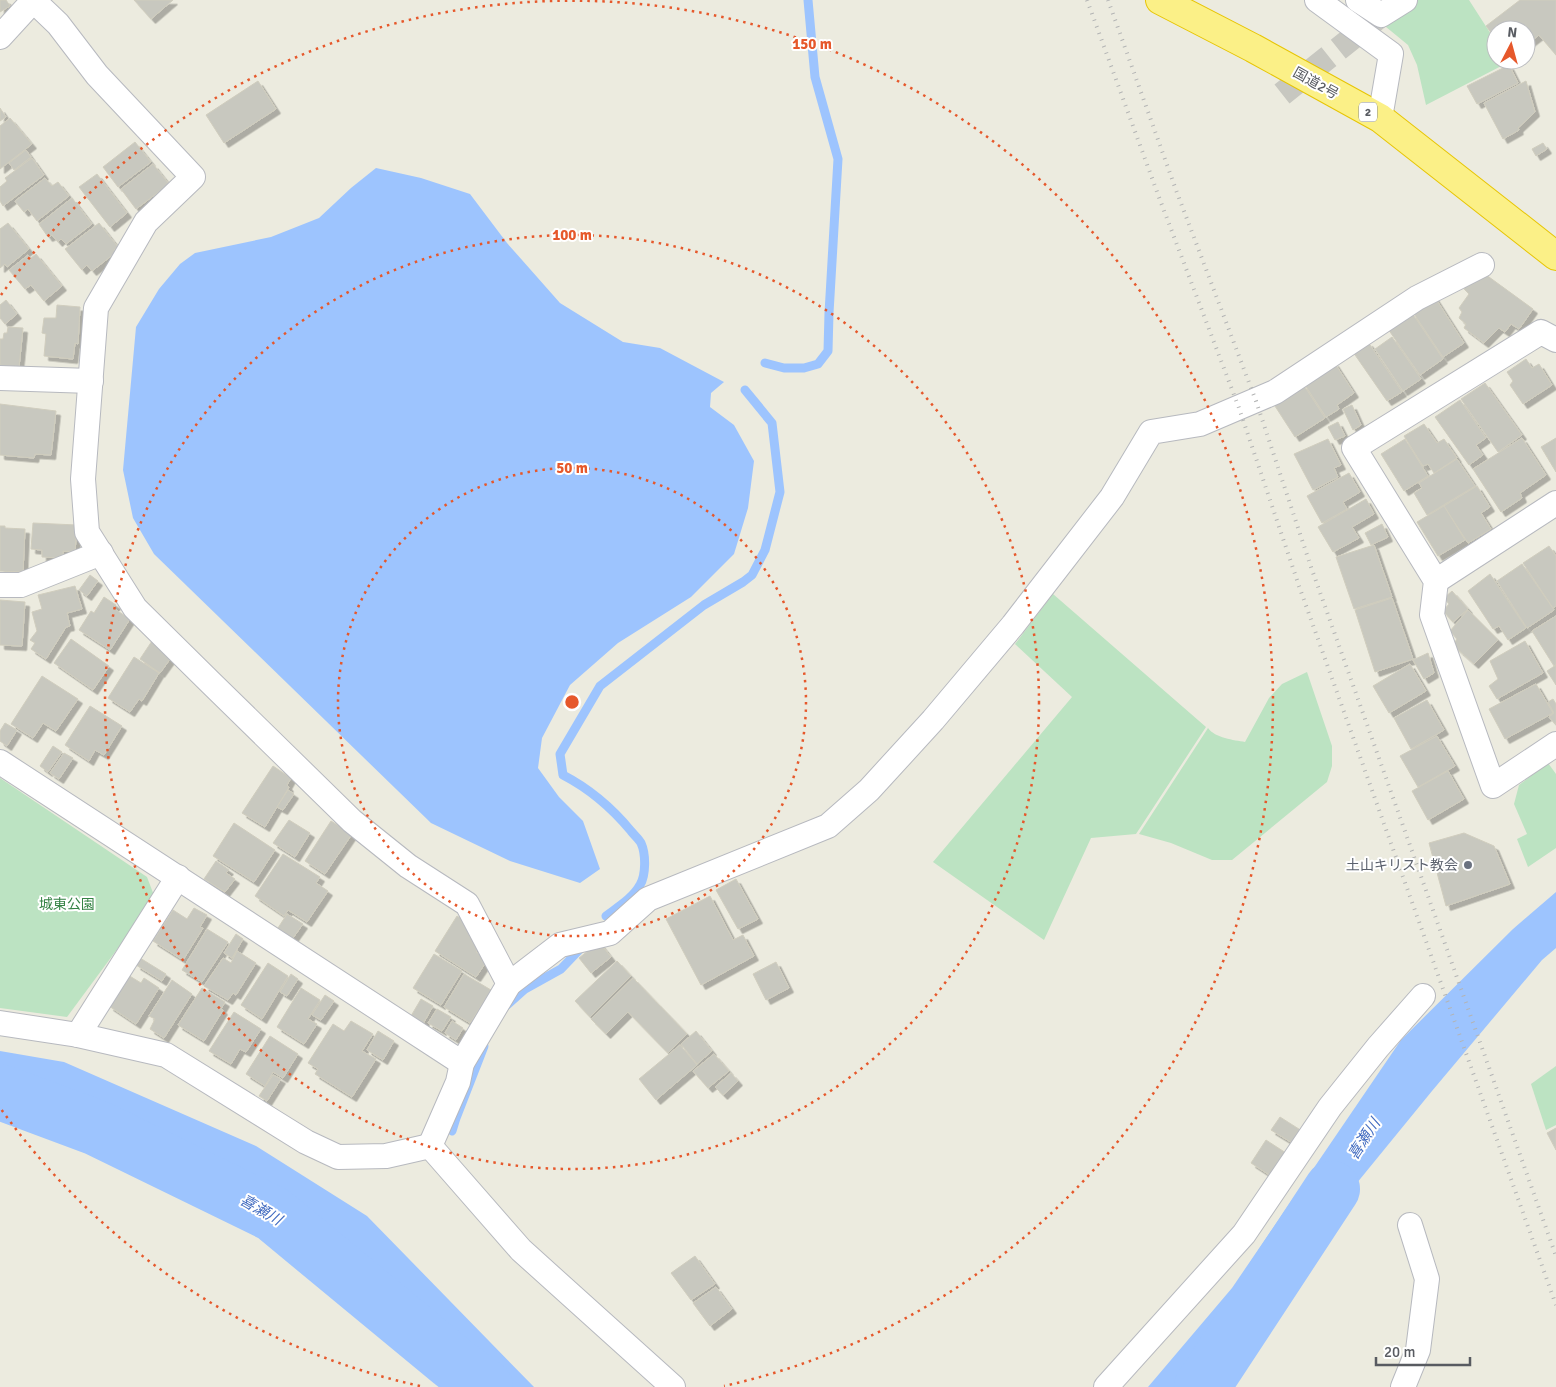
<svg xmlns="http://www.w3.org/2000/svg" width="1556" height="1387" font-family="Signika,'Noto Sans JP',sans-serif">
  <defs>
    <filter id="shadow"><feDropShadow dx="4.5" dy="4.5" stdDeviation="0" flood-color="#0004"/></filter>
  </defs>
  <rect width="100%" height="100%" fill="#ecebdf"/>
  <g fill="#bce3c2">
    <polygon points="1412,0 1469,0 1496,42 1496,60 1508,60 1509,62 1426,105 1417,65 1408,45 1380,22"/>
    <polygon points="1053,594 1206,727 1136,834 1091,838 1044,940 933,862 1072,697 1015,644"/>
    <path d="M 1307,672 L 1332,746 L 1332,766 L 1327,782 L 1232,860 L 1212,860 L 1171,843 L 1139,834 L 1208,728 C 1215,738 1234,740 1245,742 L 1269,698 L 1282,684 Z"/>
    <polygon points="1548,763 1556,774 1556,848 1528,867 1517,839 1527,834 1514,804 1519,785"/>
    <polygon points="0,778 147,877 155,898 67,1017 0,1008"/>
    <polygon points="1556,1066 1556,1125 1546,1130 1531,1084"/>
  </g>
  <g fill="#9dc4fe">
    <polygon points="376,168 421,178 470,194 507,243 560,303 623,342 660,348 724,382 711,393 710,407 734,425 754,461 748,508 734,554 691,597 618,643 570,685 542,738 538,768 559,797 583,821 600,869 580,883 510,861 431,823 154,554 133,518 123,470 136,327 159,289 180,264 195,253 271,237 319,218 351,188"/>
    <polygon points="1556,892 1556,948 1542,960 1432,1091 1343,1200 1289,1254 1202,1387 1148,1387 1232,1288 1401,1040 1513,929"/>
    <polygon points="0,1051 64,1062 256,1146 367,1216 534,1387 489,1387 354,1282 273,1214 97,1128 0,1092"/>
  </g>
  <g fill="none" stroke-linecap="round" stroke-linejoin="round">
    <g stroke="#9dc4fe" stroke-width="9">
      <polyline points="765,363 784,368 804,368 818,364 828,351 829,313 838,159 815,77 808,0"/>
      <path d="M 606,916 C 618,907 633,898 640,885 C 646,875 646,854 641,843 C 639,839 634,835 631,831 C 612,808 590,789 563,775 L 560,754 L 600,686 L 704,605 L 743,582 L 752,575 L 765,550 L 780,492 L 772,423 L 745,390"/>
      <polyline points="506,1006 525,989 561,969 582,947"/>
      <polyline points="452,1131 456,1118 484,1046"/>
    </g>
    <g stroke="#9dc4fe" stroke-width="56">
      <polyline points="0,1092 97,1128 273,1214 452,1362 485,1387"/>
      <polyline points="1202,1387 1332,1189"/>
    </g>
  </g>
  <g fill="#c8c8bf" stroke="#d0cdbe" filter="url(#shadow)">
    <polygon points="0,0 6,0 10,6 0,12"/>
    <polygon points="134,0 173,0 151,19"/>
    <polygon points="1520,0 1556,0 1556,55 1539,35 1526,45 1526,30 1496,30 1496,39 1486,26"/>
    <polygon points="1509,65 1518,83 1477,104 1467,86"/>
    <polygon points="258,81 276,109 224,143 206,115"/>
    <polygon points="1526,81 1535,112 1518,128 1519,130 1503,139 1484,103"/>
    <polygon points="0,108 6,117 0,121"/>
    <polygon points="10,118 32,144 0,169 0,126"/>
    <polygon points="135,142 151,162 118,187 103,167"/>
    <polygon points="1543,143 1547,149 1536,156 1532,149"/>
    <polygon points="26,150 31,157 14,170 9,163"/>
    <polygon points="32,158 44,175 3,206 0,201 0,187 7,181 5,178"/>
    <polygon points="153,164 169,184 136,209 121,189"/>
    <polygon points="97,174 127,213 110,227 79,187"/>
    <polygon points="45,178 52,186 58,182 69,196 37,221 28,209 24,212 15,201"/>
    <polygon points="72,198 92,224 66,244 61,239 58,242 52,235 48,237 39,224"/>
    <polygon points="8,223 29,249 7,267 5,264 0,268 0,229"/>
    <polygon points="99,223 118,247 114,250 115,253 92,271 87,265 82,270 65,249"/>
    <polygon points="36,254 62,286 44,301 31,285 25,289 9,270 28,255 31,258"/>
    <polygon points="1478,269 1533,309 1519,329 1511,324 1505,332 1499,328 1484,343 1464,328 1466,324 1459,318 1462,312 1459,308 1469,294 1464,289"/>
    <polygon points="1434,296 1464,343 1443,357 1412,311"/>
    <polygon points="6,300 17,314 5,324 0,318 0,305"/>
    <polygon points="57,305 80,307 78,344 75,343 73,359 44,356 46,334 42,333 44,318 56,318"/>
    <polygon points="1412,313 1443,359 1420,375 1388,329"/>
    <polygon points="8,327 23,328 19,367 0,365 0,339 3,339 4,333 7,333"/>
    <polygon points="1392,337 1421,379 1403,391 1375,349"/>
    <polygon points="1368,342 1402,392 1387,401 1353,352"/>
    <polygon points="1526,359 1532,368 1539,364 1552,385 1523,404 1510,385 1513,381 1507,372"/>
    <polygon points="1334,362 1354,393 1337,405 1339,409 1326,417 1303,382"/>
    <polygon points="1485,383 1522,435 1498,452 1461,399"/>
    <polygon points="1303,384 1325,418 1295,437 1273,403"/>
    <polygon points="1460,400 1486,438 1476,445 1483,455 1469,465 1435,417"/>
    <polygon points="0,404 56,411 51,455 35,454 34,458 0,455"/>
    <polygon points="1352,405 1361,425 1353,430 1343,409"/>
    <polygon points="1338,422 1345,436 1335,440 1328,427"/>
    <polygon points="1424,424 1437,443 1444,439 1457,458 1434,473 1428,464 1423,466 1404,436"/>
    <polygon points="1522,438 1546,475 1520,493 1522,498 1501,512 1473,469"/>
    <polygon points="1556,438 1556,472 1541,447"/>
    <polygon points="1328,439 1341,465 1334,468 1338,477 1313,490 1294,454"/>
    <polygon points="1405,439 1428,476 1404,491 1381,454"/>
    <polygon points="1457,459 1475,486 1427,515 1414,493 1422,488 1419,483"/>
    <polygon points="1349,473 1360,492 1343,502 1347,509 1322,523 1307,496"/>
    <polygon points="1477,486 1490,507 1481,513 1491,529 1468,543 1444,506"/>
    <polygon points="1366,499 1374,514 1352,527 1359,538 1333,552 1318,527"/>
    <polygon points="1444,506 1465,540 1438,556 1417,522"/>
    <polygon points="33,523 77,525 75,552 63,551 63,558 42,557 42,550 31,549"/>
    <polygon points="1382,524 1388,537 1371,545 1365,533"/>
    <polygon points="0,526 5,526 5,528 25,529 23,572 0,571"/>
    <polygon points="1374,545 1392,597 1354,609 1336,557"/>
    <polygon points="1549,546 1556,556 1556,606 1553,608 1523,563"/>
    <polygon points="1522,564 1554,610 1527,628 1497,581"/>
    <polygon points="1490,574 1526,628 1508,640 1499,626 1493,629 1468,591"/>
    <polygon points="90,575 98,581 87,596 79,590"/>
    <polygon points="75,586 82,609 67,613 70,626 66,627 46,659 31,649 35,643 30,640 37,631 32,612 42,609 38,595"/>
    <polygon points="1452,591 1468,609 1453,622 1443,611 1449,604 1444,598"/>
    <polygon points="104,597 116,605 113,608 130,619 110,650 79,630 91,611 94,613"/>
    <polygon points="1392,598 1413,659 1375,672 1355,610"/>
    <polygon points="0,600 25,602 22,646 0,645"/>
    <polygon points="1468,610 1498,640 1474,664 1453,645 1457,639 1450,631"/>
    <polygon points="1556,616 1556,664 1554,666 1532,631"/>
    <polygon points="71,639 109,666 93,690 54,663"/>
    <polygon points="152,641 173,655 160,673 140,659"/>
    <polygon points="1525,641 1543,673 1497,699 1489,686 1498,679 1490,661"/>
    <polygon points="1428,653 1434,673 1424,679 1413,660"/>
    <polygon points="134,657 159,673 142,701 139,699 130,712 108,698"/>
    <polygon points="1410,664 1426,691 1389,713 1373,686"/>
    <polygon points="1556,665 1556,685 1547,671"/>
    <polygon points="42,676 78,699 56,731 43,723 33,738 11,724"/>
    <polygon points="1536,684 1553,713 1505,739 1489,709"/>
    <polygon points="1553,699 1556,704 1556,723 1555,724 1549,717 1554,713 1548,702"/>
    <polygon points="1427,700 1444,730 1411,749 1394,718"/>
    <polygon points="90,706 122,726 104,755 95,750 89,761 65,745"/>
    <polygon points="5,723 17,730 7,746 0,741 0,731"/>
    <polygon points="1437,736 1455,766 1418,787 1400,756"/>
    <polygon points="53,746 62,752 48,772 40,766"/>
    <polygon points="64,753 73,758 59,779 50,773"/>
    <polygon points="273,766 291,778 287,785 289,787 265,827 242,813"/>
    <polygon points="1448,771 1464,799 1428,820 1412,791"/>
    <polygon points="288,790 294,794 283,810 277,807"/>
    <polygon points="289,820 310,833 295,857 273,843"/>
    <polygon points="331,821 352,834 325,874 305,861"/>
    <polygon points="234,823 275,850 254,882 213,856"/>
    <polygon points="1464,833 1494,846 1510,884 1446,906 1429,843"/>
    <polygon points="283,854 320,877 316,883 328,891 307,922 288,910 284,916 255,896"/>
    <polygon points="216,861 229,870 226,873 235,879 225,892 204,879"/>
    <polygon points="736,879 758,919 738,929 716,890"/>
    <polygon points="710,896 733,940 743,935 754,956 701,985 666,919"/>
    <polygon points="194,908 207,915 200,927 203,928 183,960 153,941 173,910 187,919"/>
    <polygon points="287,914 303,924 293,938 278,928"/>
    <polygon points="457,916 475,927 469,936 481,944 476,952 488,959 476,977 435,951"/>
    <polygon points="207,929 228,942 202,982 182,970"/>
    <polygon points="236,934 243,939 232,958 224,953"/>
    <polygon points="599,942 611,957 591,973 579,958"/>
    <polygon points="237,951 256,963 236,995 233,993 228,1000 204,986 223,958 231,963"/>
    <polygon points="434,954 462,971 441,1005 413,988"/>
    <polygon points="140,958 166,974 162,981 136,965"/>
    <polygon points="617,961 631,976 590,1017 575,1001"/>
    <polygon points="776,962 789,988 766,1000 753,974"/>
    <polygon points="268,963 288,976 262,1019 241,1005"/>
    <polygon points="291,974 298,979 287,996 280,992"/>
    <polygon points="464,974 491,990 470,1023 444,1007"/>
    <polygon points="128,975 141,983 144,978 159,988 136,1024 109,1006"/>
    <polygon points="633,978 687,1034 668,1053 628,1012 606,1034 591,1019"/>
    <polygon points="172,980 192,994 164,1038 150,1029 155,1019 149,1016"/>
    <polygon points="202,988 225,1002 221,1009 223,1010 204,1041 178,1025"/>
    <polygon points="301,988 320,1000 308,1019 317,1024 304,1044 277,1027"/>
    <polygon points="325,995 334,1001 321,1020 312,1015"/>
    <polygon points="421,999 433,1006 423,1024 411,1016"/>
    <polygon points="437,1009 451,1017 442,1031 428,1023"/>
    <polygon points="234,1012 261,1029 246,1052 240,1049 231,1064 209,1051"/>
    <polygon points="351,1021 373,1034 362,1051 376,1059 352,1097 315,1074 318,1069 308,1063 333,1024 344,1031"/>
    <polygon points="452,1021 463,1028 456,1040 445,1033"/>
    <polygon points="378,1031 394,1041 383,1060 367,1050"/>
    <polygon points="696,1031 712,1051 697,1064 681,1044"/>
    <polygon points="270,1036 298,1054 283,1078 273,1072 265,1086 246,1074"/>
    <polygon points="680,1045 697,1065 656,1100 639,1079"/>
    <polygon points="714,1054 729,1071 708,1088 693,1071"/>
    <polygon points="731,1073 738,1081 723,1095 715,1087"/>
    <polygon points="273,1075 281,1079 267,1101 259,1096"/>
    <polygon points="1280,1117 1302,1131 1294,1144 1271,1130"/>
    <polygon points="1556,1128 1556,1150 1547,1133"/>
    <polygon points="1266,1140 1286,1153 1271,1176 1251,1163"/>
    <polygon points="695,1256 715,1284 691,1300 671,1273"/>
    <polygon points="716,1287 732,1309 710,1326 693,1303"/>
  </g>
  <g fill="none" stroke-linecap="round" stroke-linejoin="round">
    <polyline stroke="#c7c7c0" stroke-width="24" stroke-dasharray="24 12" stroke-linecap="butt" points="1282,94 1381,15"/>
    <defs>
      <g id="street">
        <polyline points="33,0 58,24 97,75 193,177 146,222 96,308 83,479 87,532 135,608 211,683 352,821 408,866 467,904 509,984"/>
        <polyline points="1317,0 1391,54 1380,118"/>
        <polyline points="1358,0 1381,15 1405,0"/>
        <polyline points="0,37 33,1"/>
        <polyline points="1556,340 1541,332 1354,448 1436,581 1432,615 1493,786 1556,744"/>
        <polyline points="0,378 91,381"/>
        <polyline points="1436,581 1556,503"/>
        <polyline points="0,585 21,585 101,553"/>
        <polyline points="0,762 462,1063"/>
        <polyline points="0,1023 78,1035 166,1055 306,1142 338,1157 386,1156 430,1146"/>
        <polyline points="78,1035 178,877"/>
        <polyline points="430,1146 458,1082 462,1063 509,984 560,945 610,933 648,899 828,826 869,790 933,720 1013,625 1112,497 1151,432 1200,424 1275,392 1417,298 1482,265"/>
        <polyline points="430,1146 521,1250 673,1387"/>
        <polyline points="1106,1387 1244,1234 1330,1107 1378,1047 1423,996"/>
        <polyline points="1403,1387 1418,1350 1427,1279 1410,1225"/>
      </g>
      <polyline id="highway" points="1160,0 1253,48 1380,118 1556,256"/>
    </defs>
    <use href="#street" stroke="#b7b9bf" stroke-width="26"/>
    <use href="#highway" stroke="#e7c504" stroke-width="30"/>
    <use href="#street" stroke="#fff" stroke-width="24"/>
    <use href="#highway" stroke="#fbf087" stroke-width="28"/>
    <g stroke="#b3b4b4" stroke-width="4" stroke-dasharray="1 6" stroke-linecap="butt">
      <polyline points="1087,0 1160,200 1239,408 1299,586 1556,1305"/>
      <polyline points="1108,0 1176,190 1256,401 1311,567 1556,1256"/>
    </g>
  </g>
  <g fill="none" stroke="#e6582b" stroke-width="2.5" stroke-dasharray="2.5 5">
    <circle cx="572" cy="702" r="234"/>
    <circle cx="572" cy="702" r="467"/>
    <path d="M420 1386A701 701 0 0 1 1 1109M1 295A701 701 0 1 1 724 1386"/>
  </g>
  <circle fill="#6b7280" stroke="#fff" stroke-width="2" cx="1468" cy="865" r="5"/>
  <g text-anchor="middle" stroke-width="4" stroke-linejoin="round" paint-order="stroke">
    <rect fill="#fff" stroke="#8a8c90" stroke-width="1" x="1359" y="102.5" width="18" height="19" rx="4"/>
    <g font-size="12" font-weight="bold" fill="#585b61">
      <text x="1368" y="116">2</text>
    </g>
    <g font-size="14" fill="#585b61" stroke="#fff">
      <text transform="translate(1316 83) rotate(29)" y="5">国道2号</text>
    </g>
    <g font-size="14" fill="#5b616d" stroke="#fff" text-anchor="end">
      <text x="1458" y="870">土山キリスト教会</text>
    </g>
    <g font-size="14" fill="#358345" stroke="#fff">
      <text x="67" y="909">城東公園</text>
    </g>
    <g font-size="15" font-style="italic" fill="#416bc0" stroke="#fff">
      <text transform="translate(1364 1139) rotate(-57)" y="5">喜瀬川</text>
      <text transform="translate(261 1210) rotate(30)" y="5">喜瀬川</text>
    </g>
  </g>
  <circle cx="572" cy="702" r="8" fill="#e6582b" stroke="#fff" stroke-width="2.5"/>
  <g font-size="15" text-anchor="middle" font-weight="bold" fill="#e6582b" stroke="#fff" stroke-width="4" stroke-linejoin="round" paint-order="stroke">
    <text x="812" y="49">150 m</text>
    <text x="572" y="240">100 m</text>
    <text x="572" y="473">50 m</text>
  </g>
  <g transform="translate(1511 45) rotate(6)"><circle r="24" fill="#ffffff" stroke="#bcbdc0"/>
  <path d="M0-4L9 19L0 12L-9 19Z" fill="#e6582b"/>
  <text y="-8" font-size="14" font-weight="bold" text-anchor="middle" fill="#585b61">N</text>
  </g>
  <path d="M1376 1357v8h94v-8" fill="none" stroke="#585b61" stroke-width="2.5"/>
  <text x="1384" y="1357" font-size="15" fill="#585b61" stroke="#ffffff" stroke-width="4" paint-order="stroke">20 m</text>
</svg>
